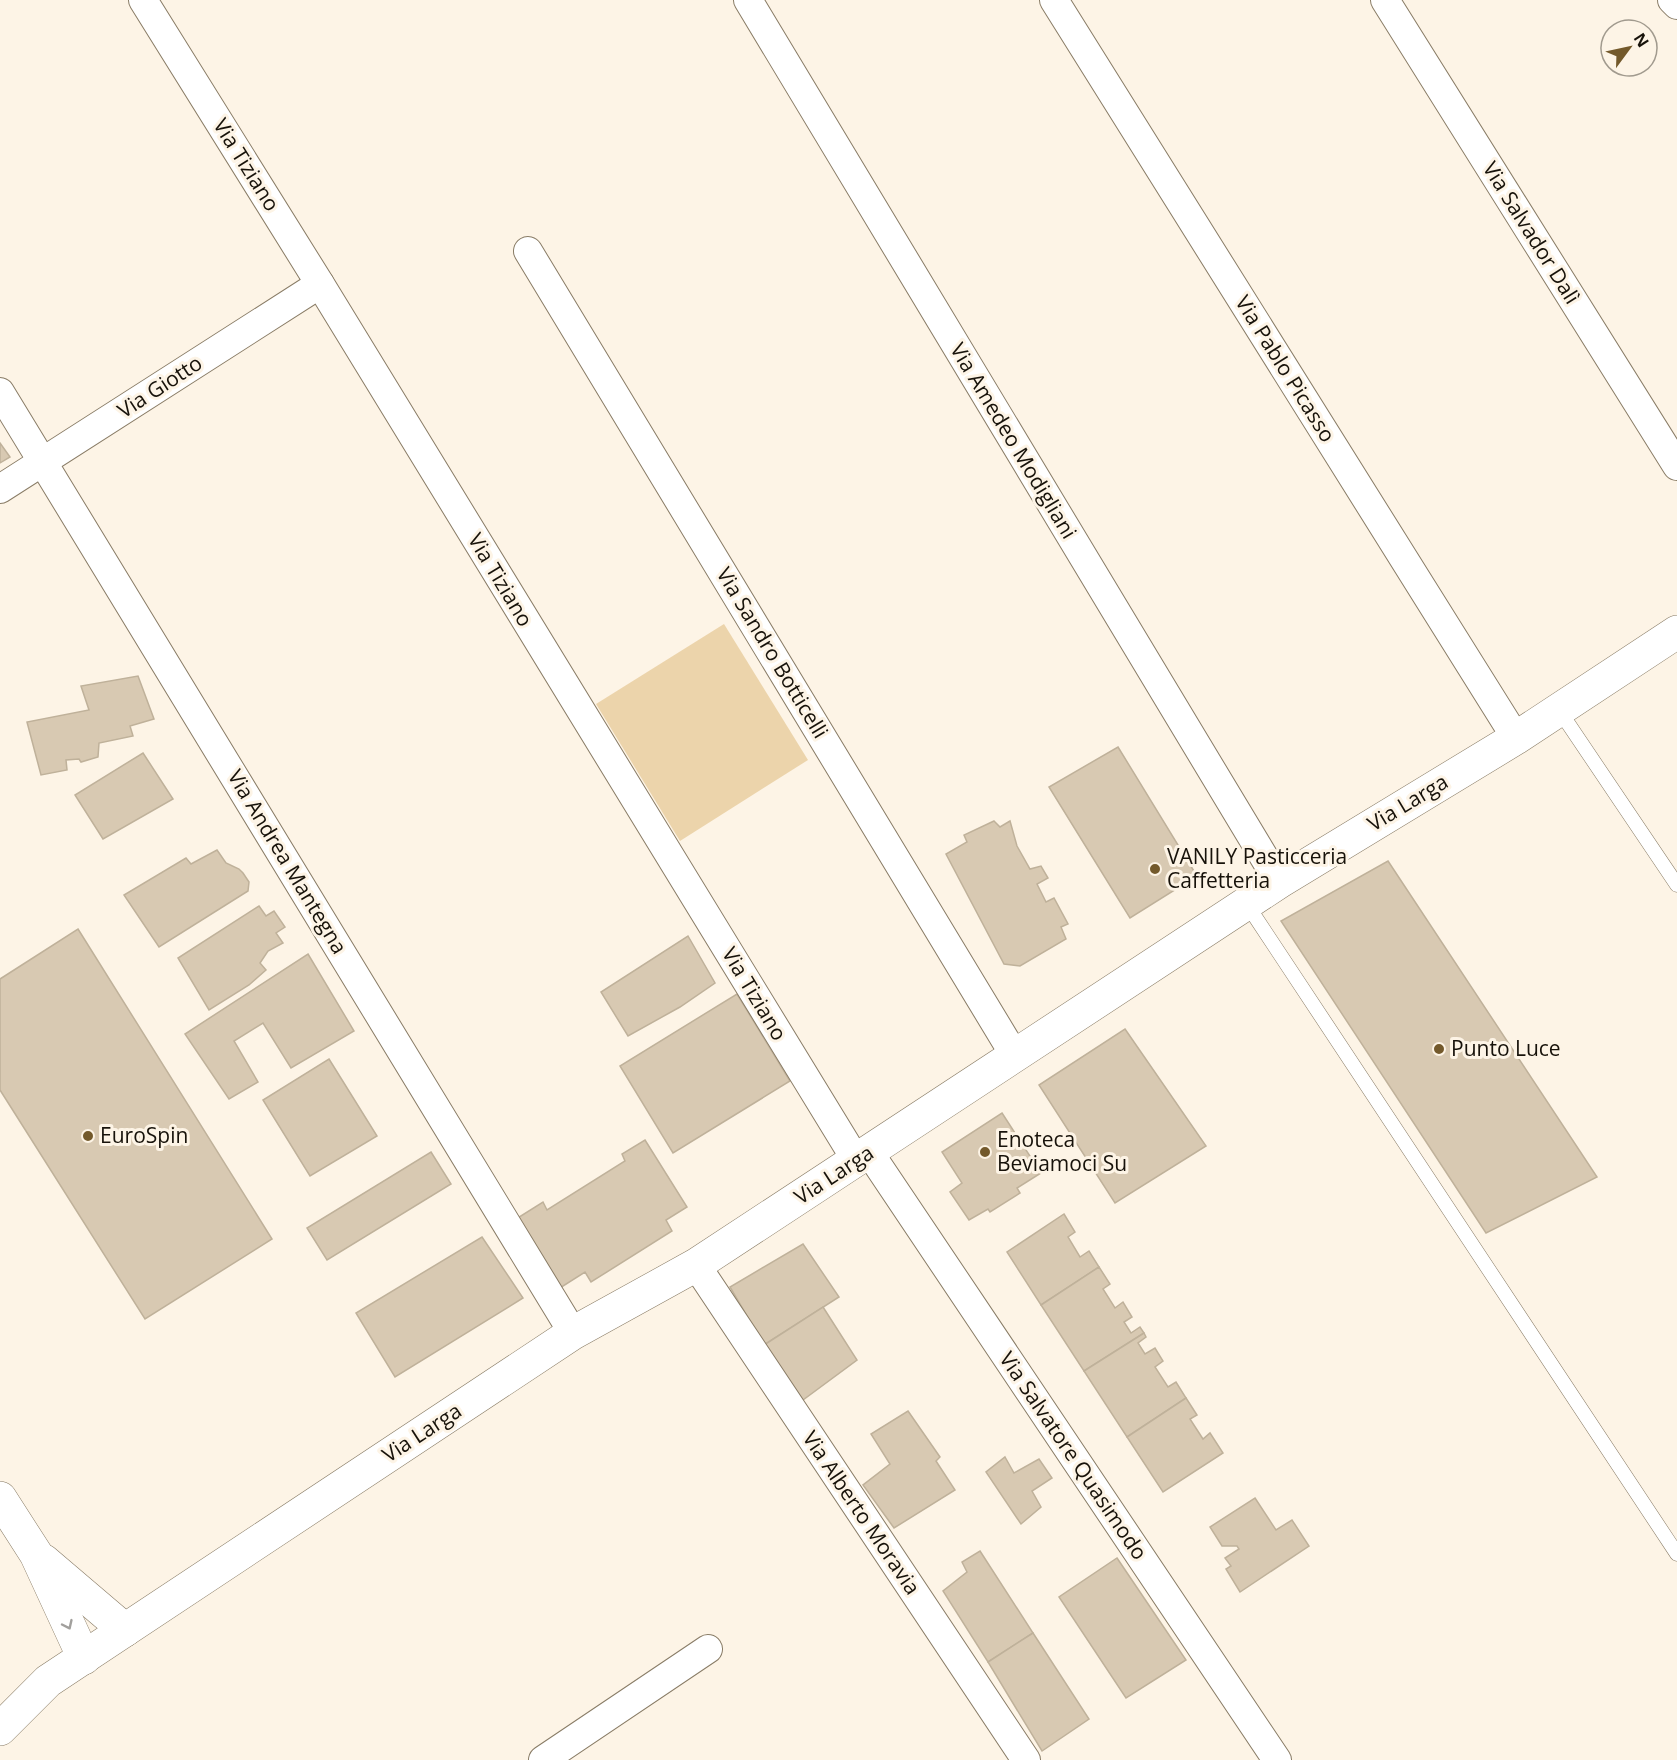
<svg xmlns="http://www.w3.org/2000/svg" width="1677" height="1760" font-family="'Open Sans',sans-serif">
  <rect width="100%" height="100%" fill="#fdf4e6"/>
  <polygon fill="#ecd4ab" points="724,624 808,760 680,841 596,704"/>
  <g fill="#d8c9b2" stroke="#bfb19a" stroke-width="1.5">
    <polygon points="0,443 10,457 0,463"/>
    <polygon points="138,676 154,719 130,726 133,736 99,743 98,757 81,762 79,759 66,760 67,770 41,775 27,722 89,710 81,686"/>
    <polygon points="1118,747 1197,876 1130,918 1049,787"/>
    <polygon points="143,753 173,799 103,839 75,795"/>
    <polygon points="994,821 1000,827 1010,821 1017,846 1030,869 1041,866 1048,878 1037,884 1046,902 1054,898 1068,924 1061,927 1066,939 1020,966 1004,964 946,854 967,842 964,835"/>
    <polygon points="217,850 226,863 239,869 243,873 249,882 248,891 159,947 124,895 186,858 191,864"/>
    <polygon points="1388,861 1597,1177 1486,1233 1281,921"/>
    <polygon points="259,906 266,916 274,911 285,927 276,933 283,943 268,951 260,963 266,970 249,985 209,1010 178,958"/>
    <polygon points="78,929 272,1239 145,1319 0,1090 0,979"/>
    <polygon points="688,936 715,983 680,1007 628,1036 601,992"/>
    <polygon points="308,954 354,1031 291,1068 263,1023 234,1041 258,1082 229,1099 185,1034"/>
    <polygon points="737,994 790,1081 673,1153 620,1066"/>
    <polygon points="1125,1029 1206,1146 1115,1203 1039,1085"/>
    <polygon points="329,1059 377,1136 310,1176 263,1100"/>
    <polygon points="1002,1113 1041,1173 1017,1188 1020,1193 990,1212 988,1209 969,1220 950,1192 962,1183 942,1152"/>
    <polygon points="645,1140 687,1207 666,1220 672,1231 591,1282 585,1272 560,1288 516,1219 543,1202 547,1210 625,1161 622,1154"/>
    <polygon points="431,1152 451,1184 327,1260 307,1228"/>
    <polygon points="1064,1214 1075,1232 1068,1237 1080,1257 1089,1251 1099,1267 1041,1305 1007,1252"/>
    <polygon points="482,1237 523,1298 395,1377 356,1313"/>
    <polygon points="803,1244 839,1297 764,1345 730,1287"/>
    <polygon points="1099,1267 1110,1284 1103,1289 1115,1308 1123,1302 1132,1317 1124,1322 1131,1333 1140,1327 1144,1333 1084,1371 1041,1305"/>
    <polygon points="823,1307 857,1360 803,1400 764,1345"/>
    <polygon points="1144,1333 1146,1337 1138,1343 1145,1354 1155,1348 1163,1361 1155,1367 1168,1387 1176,1382 1186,1398 1127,1437 1084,1371"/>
    <polygon points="1186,1398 1197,1415 1190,1419 1203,1439 1210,1433 1223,1453 1163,1492 1127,1437"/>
    <polygon points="908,1411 940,1457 936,1461 955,1490 894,1528 863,1485 890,1464 871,1434"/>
    <polygon points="1005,1457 1014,1473 1039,1459 1052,1478 1032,1491 1041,1507 1021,1524 986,1472"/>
    <polygon points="1255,1498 1276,1530 1292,1520 1309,1546 1240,1592 1226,1569 1231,1566 1225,1558 1239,1549 1237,1546 1222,1546 1210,1527"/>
    <polygon points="980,1551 1033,1633 988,1662 943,1591 967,1572 962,1562"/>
    <polygon points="1117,1558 1186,1660 1126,1698 1059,1597"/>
    <polygon points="1033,1633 1089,1719 1042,1751 988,1662"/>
  </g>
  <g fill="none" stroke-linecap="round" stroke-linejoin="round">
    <defs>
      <g id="service">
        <polyline points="1559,710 1677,885"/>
        <polyline points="1246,903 1677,1554"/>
      </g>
      <g id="minor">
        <polyline points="143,0 320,284 856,1160"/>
        <polyline points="748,0 1279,882"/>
        <polyline points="1054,0 1516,738"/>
        <polyline points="1385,0 1677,466"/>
        <polyline points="1672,0 1677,5"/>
        <polyline points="528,251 1015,1056"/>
        <polyline points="0,392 573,1333"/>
        <polyline points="0,489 320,284"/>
        <polyline points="869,1152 1277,1760"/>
        <polyline points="696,1265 1026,1760"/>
        <polyline points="543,1760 708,1649"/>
      </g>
      <g id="tertiary">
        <polyline points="0,1498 36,1554 84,1658"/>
        <polyline points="44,1561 125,1630"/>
        <polyline points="0,1729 48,1681 573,1333 696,1265 1279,882 1516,738 1677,632"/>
      </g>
    </defs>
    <use href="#service" stroke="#897c66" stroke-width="15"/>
    <use href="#minor" stroke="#897c66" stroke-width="30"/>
    <use href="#tertiary" stroke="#897c66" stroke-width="34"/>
    <use href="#service" stroke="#fff" stroke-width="14"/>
    <use href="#minor" stroke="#fff" stroke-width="28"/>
    <use href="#tertiary" stroke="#fff" stroke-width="33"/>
  </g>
  <defs><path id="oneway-chevron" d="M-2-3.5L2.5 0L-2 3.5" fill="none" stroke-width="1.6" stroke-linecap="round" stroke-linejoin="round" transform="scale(1.5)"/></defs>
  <use stroke="#a2a09d" href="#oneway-chevron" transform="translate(68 1625) rotate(65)"/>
  <g fill="#73592b" stroke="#fdf4e6" stroke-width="2">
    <circle cx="1155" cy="869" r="6"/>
    <circle cx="1439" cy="1049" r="6"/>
    <circle cx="88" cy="1136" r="6"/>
    <circle cx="985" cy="1152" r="6"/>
  </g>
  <g text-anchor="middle" stroke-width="6" stroke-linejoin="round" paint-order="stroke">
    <g font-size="21" fill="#17120a" stroke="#fdf4e6">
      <text transform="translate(246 165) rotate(58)" y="7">Via Tiziano</text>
      <text transform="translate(1531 233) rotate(58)" y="7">Via Salvador Dalì</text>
      <text transform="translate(1285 369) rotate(58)" y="7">Via Pablo Picasso</text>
      <text transform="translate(160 387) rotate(-33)" y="7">Via Giotto</text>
      <text transform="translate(1013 441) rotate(59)" y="7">Via Amedeo Modigliani</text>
      <text transform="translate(500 580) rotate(59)" y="7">Via Tiziano</text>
      <text transform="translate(772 653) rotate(59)" y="7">Via Sandro Botticelli</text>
      <text transform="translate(1408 803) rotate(-31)" y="7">Via Larga</text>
      <text transform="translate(287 862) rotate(59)" y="7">Via Andrea Mantegna</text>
      <text transform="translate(754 994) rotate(59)" y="7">Via Tiziano</text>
      <text transform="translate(834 1175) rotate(-33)" y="7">Via Larga</text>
      <text transform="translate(422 1433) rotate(-33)" y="7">Via Larga</text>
      <text transform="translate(1073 1456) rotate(56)" y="7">Via Salvatore Quasimodo</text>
      <text transform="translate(861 1513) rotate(56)" y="7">Via Alberto Moravia</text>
    </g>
    <g font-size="21" fill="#17120a" stroke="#fdf4e6" text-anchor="start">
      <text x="1167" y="864">VANILY Pasticceria<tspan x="1167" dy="24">Caffetteria</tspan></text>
      <text x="1451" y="1056">Punto Luce</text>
      <text x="100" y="1143">EuroSpin</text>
      <text x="997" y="1147">Enoteca<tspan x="997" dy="24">Beviamoci Su</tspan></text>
    </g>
  </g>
  <g transform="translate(1629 48) rotate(57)"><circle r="28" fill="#fdf4e6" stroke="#a19a8e" stroke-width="1.5"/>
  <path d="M0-4.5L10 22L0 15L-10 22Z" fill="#73592b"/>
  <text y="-9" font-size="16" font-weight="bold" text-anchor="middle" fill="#17120a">N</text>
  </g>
</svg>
